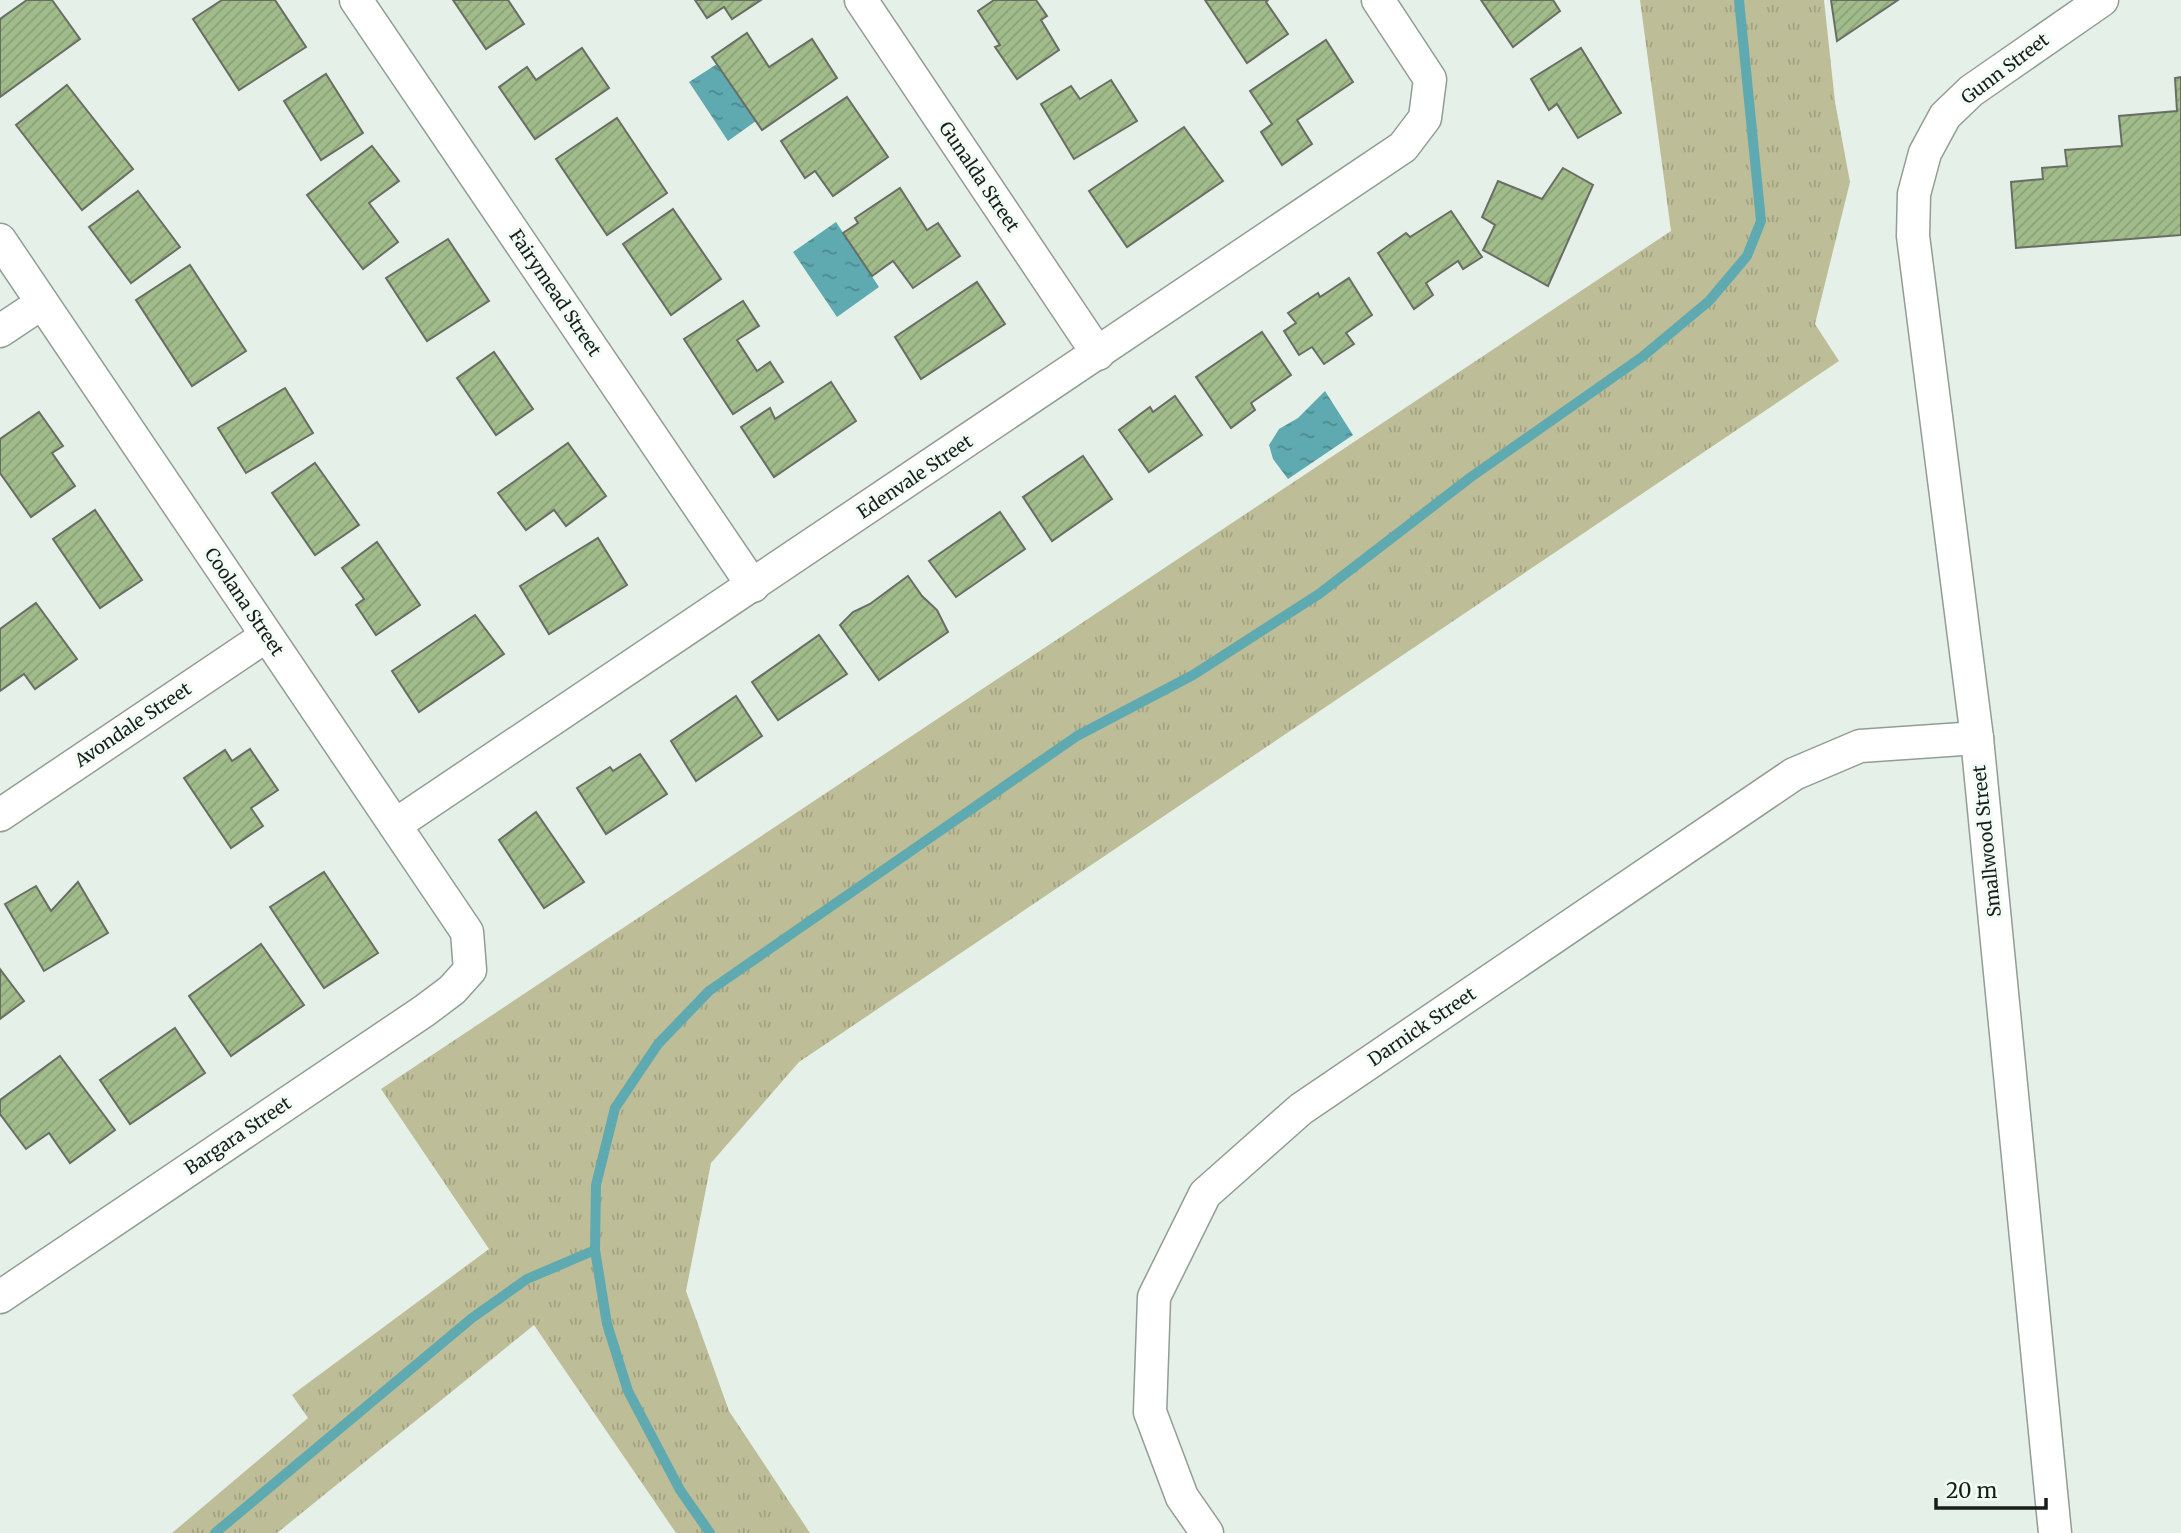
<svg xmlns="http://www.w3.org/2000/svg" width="2181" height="1533" font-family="Merriweather,serif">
  <defs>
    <pattern id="grass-tufts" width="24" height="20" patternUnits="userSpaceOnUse" patternTransform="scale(1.75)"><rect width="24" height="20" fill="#bdbd97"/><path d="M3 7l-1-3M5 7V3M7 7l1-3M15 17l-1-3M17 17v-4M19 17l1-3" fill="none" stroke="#a2a282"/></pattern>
    <pattern id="water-ripples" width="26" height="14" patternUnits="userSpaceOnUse" patternTransform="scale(1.75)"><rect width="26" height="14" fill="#5faab0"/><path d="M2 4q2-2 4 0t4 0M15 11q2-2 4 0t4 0" fill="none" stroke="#4e8a8e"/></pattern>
    <pattern id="building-hatch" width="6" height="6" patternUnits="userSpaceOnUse" patternTransform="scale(1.75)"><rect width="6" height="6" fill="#a1bc8a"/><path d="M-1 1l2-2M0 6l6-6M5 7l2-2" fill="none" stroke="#8aa176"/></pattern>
  </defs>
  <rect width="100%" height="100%" fill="#e5f0e8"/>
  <polygon fill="url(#grass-tufts)" points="1640,0 1824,0 1835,102 1850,182 1815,324 1839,361 799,1062 711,1163 686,1291 729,1411 810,1533 676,1533 534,1325 277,1533 172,1533 308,1418 292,1395 489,1249 381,1089 1671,231"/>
  <g fill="url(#water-ripples)">
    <polygon points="717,64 756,121 728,141 689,82"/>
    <polygon points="836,222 879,287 837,317 793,252"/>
    <polygon points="1325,391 1353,435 1288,479 1273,459 1269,445 1279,429 1298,418"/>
  </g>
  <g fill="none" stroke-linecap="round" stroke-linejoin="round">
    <g stroke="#5faab0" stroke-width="10">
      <polyline points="215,1533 472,1318 527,1279 595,1250"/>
      <polyline points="710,1533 680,1490 628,1391 607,1324 595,1250 596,1185 615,1108 658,1044 709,991 1077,736 1193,675 1319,594 1471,477 1642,357 1709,301 1747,256 1761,221 1739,0"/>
    </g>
  </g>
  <g fill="url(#building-hatch)" stroke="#696e65" stroke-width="2">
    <polygon points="27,0 52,0 80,39 0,97 0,19"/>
    <polygon points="222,0 275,0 306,47 239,90 193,19"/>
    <polygon points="453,0 508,0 524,24 486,49"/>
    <polygon points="695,0 761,0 732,19 724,7 707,18"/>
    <polygon points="994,0 1036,0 1047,16 1041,20 1059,50 1017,79 995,47 1000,45 978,11"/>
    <polygon points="1205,0 1268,0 1266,2 1288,34 1247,63"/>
    <polygon points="1481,0 1553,0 1560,11 1513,47"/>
    <polygon points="1831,0 1898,0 1837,41"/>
    <polygon points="747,33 769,67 812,39 837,78 762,130 712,57"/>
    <polygon points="1326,40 1353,82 1297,120 1312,144 1282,165 1261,132 1272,124 1250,91"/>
    <polygon points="582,48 609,88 535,139 499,87 527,67 536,80"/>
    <polygon points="1581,48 1621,113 1578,138 1557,104 1549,110 1531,79"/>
    <polygon points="326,74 363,133 321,160 284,101"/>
    <polygon points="2181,77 2181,235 2016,248 2011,182 2043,179 2042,168 2067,166 2065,150 2122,146 2119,116 2177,111 2175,78"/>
    <polygon points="1111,80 1137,121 1074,159 1041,104 1071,86 1080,99"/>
    <polygon points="67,85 133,169 82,210 16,125"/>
    <polygon points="847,97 888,157 833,196 815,171 805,178 781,141"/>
    <polygon points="617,118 667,193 607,235 556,159"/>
    <polygon points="1184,127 1223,181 1127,247 1089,191"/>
    <polygon points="372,146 399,181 369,203 398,242 363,269 307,195"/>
    <polygon points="1563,168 1593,185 1548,286 1483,250 1495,225 1482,217 1498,181 1542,199"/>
    <polygon points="900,188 927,230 938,223 960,256 913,288 893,261 872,276 843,233 858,223 855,218"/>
    <polygon points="138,191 180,247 131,283 89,227"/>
    <polygon points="673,209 721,279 671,315 623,244"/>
    <polygon points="1451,211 1482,257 1463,269 1458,261 1426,283 1433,295 1414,309 1378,253 1406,233 1410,237"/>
    <polygon points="448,239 489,301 427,341 386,278"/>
    <polygon points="190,265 246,351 192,386 136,300"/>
    <polygon points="1349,278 1372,315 1346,333 1354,344 1324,364 1312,347 1299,355 1284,331 1296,323 1288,313 1318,293 1320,297"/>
    <polygon points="977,282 1005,324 921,379 895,337"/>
    <polygon points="743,301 759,326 737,340 757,371 770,362 783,382 733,414 684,339"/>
    <polygon points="1262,332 1291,375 1251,403 1255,410 1231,428 1196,377"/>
    <polygon points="494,352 533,409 496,435 457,378"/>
    <polygon points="831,382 856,421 774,477 741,427 770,408 775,419"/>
    <polygon points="285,388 313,433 246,473 218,428"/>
    <polygon points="1175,396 1202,435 1149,472 1119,430 1150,407 1153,412"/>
    <polygon points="39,412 63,446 52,453 75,486 31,517 0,473 0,439"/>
    <polygon points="568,443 606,496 566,526 554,510 526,530 498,493"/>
    <polygon points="1083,456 1112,499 1052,541 1023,497"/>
    <polygon points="315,463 359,525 315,555 272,493"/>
    <polygon points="95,510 142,580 100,608 53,539"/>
    <polygon points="1000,512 1025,549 956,597 929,561"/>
    <polygon points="598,538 627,585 549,634 520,586"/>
    <polygon points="377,542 420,605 376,635 356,605 364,599 342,568"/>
    <polygon points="908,576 922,596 937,610 948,632 879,680 840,625 853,612 870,604"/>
    <polygon points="36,603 77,659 35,689 24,674 0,691 0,629"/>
    <polygon points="475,615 504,654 419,712 392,671"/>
    <polygon points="819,635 847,674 778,720 752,682"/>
    <polygon points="736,696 762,736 696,781 671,741"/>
    <polygon points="250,749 278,790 251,808 263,826 231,848 184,778 225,750 232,761"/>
    <polygon points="640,754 667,794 606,834 577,788 610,767 613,771"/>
    <polygon points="536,812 584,882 544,908 499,840"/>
    <polygon points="324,872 378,953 324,988 270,907"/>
    <polygon points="78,882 108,933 44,971 5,904 36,886 51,911"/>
    <polygon points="261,944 304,1005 231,1056 189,996"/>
    <polygon points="0,969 24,1001 0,1019"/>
    <polygon points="175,1028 205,1073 130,1124 100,1080"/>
    <polygon points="60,1056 115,1130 70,1163 49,1133 26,1149 0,1114 0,1100"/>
  </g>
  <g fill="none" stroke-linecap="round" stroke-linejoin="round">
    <defs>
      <g id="minor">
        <polyline points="356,0 753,586"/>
        <polyline points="861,0 1098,354"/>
        <polyline points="0,240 467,932 470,970 452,990 424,1011 0,1297"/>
        <polyline points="0,331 42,303"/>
        <polyline points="0,815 266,636"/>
        <polyline points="395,825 1403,147 1425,118 1430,79 1378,0"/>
        <polyline points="1207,1533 1182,1497 1150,1412 1154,1297 1205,1194 1301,1109 1794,774 1860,746 1977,738"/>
        <polyline points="2055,1533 1977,738 1913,236 1914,194 1925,153 1945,116 1971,91 2102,0"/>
      </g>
    </defs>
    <use href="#minor" stroke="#929d95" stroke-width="35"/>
    <use href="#minor" stroke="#fff" stroke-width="32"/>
  </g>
  <g text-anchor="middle" stroke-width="6" stroke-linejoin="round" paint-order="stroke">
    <g font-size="18" fill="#191d1a" stroke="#f2fdf5">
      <text transform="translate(2005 69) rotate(-37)" y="6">Gunn Street</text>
      <text transform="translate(979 177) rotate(56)" y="6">Gunalda Street</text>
      <text transform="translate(555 293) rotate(56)" y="6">Fairymead Street</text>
      <text transform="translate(915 477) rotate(-34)" y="6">Edenvale Street</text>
      <text transform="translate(244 602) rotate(56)" y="6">Coolana Street</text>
      <text transform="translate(133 725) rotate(-34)" y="6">Avondale Street</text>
      <text transform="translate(1987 841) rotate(-96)" y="6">Smallwood Street</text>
      <text transform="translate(1422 1027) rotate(-34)" y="6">Darnick Street</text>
      <text transform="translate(238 1136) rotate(-34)" y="6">Bargara Street</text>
    </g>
  </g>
  <path d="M1936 1498v10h110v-10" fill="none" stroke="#191d1a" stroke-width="3.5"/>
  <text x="1946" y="1498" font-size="21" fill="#191d1a" stroke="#f2fdf5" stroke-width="5" paint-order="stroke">20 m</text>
</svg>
